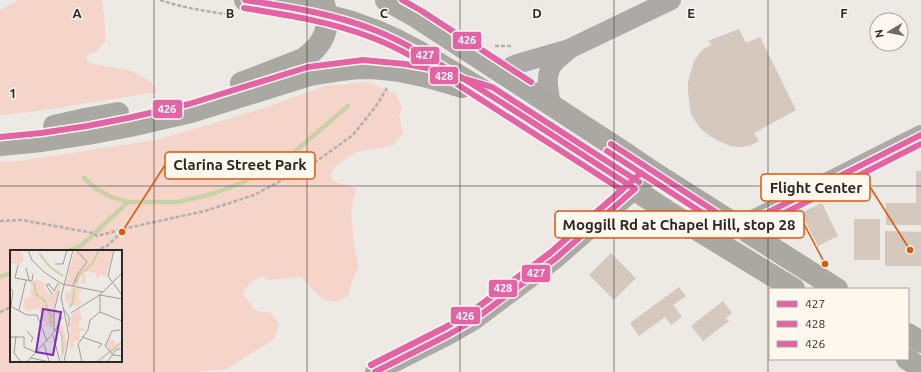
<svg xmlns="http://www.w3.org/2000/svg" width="921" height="372" font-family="Ubuntu,sans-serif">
  <rect width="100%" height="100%" fill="#ede9e4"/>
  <g fill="#f5d4ca" fill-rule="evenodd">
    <polygon points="18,0 102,0 105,29 105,42 96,52 89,54 86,57 87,60 90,63 132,71 150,81 158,92 31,112 0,115 0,10"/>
    <path d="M 368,82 L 396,94 L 402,107 L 399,116 L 403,133 L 393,145 L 357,152 L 335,166 L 330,176 L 335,182 L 356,188 L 351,210 L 354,246 L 359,266 L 351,284 L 349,294 L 338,302 L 322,299 L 301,277 L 268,280 L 262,276 C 251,282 248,283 243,294 L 256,311 L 271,313 L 279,324 L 274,339 L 226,369 L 193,372 L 0,372 L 0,161 L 19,161 L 156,140 L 261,109 L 326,86 ZM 11,251 L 121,251 L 121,361 L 11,361 Z"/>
  </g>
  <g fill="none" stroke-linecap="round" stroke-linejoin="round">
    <g stroke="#cbd1a6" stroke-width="4.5">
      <polyline points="84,178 95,188 111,197 128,202 177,202 212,194 239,184 284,161 348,106"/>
      <polyline points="68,251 82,245 128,202"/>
      <polyline points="0,277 11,273"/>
    </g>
  </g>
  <g fill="#d4c8bf">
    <polygon points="739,29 746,43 760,37 796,110 754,133 759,141 749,146 740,147 730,146 719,141 710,136 702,130 696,122 691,114 688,93 688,82 694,61 703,49 712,45 708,41"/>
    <polygon points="916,171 921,171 921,225 886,225 886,203 916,203"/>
    <polygon points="822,203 838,236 818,246 801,213"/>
    <rect x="854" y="219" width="26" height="41"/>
    <polygon points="885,231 921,232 921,266 885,266"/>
    <polygon points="611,253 636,278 614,300 589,275"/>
    <polygon points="679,287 686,296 673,305 682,317 671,325 665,317 639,336 630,323"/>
    <polygon points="723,301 732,313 726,318 729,321 703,341 691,326"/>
  </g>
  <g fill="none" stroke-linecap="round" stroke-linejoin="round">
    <g stroke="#b2b0ad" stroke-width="2.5" stroke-dasharray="4 2" stroke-linecap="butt">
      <path d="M 160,0 C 184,8 209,12 234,15"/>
      <polyline points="495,46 512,46"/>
      <polyline points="0,221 22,220 93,233 97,236 127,228 205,211 254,195 314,163 353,135 376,106 387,88"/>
      <polyline points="95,251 107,246 126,228"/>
      <polyline points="0,312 11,307"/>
    </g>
    <g stroke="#acaaa8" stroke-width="20">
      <polyline points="501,72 517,64 569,49 671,0"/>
      <path d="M 551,105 C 549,91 544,76 553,64 C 557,59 563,55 568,50"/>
      <polyline points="739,227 921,135"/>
      <polyline points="375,372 448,335 474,320 555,259 612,209 635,189 653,172"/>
    </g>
    <g stroke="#a9a8a3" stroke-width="22">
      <polyline points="245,0 303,9 352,22 377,31 395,39 418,51 489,94 670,213 794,289"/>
      <polyline points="386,0 416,17 625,153 653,172 837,289"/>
      <path d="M 241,83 L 303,59 C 325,44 332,26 323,1"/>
      <polyline points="54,126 85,119 118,113"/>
      <path d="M 0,145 L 42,141 L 88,134 L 130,126 L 191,112 L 310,75 C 327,72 345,69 362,68 C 397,68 430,77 462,87"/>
      <polyline points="908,334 921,342"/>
      <polyline points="907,359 921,368"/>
    </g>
    <defs>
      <g id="bus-1">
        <path d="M 245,0 C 290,7 335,14 377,31 C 411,45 441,65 472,84 C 527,118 581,154 635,189 L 555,259 L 474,320 L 448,335 L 375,372"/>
        <polyline points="611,144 739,227 921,135"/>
      </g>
      <g id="bus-2">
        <path d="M 244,8 C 288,15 332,22 373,38 C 407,51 436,71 466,90 C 518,123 570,157 622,190 L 550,253 L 470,313 L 444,328 L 371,365"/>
        <polyline points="607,151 735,234 739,235 743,234 921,144"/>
      </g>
      <g id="bus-3">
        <polyline points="402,0 420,10 531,82"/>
        <polyline points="0,137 41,133 87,126 128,118 189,104 308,67 363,60 405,64 427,68 492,87 639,182"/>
        <polyline points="371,365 444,328 470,313 550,253 641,173"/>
      </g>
    </defs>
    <use href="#bus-1" stroke="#fef7ee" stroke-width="9"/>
    <use href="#bus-2" stroke="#fef7ee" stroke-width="9"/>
    <use href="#bus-3" stroke="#fef7ee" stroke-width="9"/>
    <use href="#bus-1" stroke="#e463a4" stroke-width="6"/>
    <use href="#bus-2" stroke="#e463a4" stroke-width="6"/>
    <use href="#bus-3" stroke="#e463a4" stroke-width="6"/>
  </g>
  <path fill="none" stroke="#2b2925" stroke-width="1" stroke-opacity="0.55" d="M 154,0 L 154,372M 307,0 L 307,372M 460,0 L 460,372M 614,0 L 614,372M 768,0 L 768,372M 0,186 L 921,186"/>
  <g transform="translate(10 250)">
    <rect width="112" height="112" fill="#ede9e4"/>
    <path d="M 0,0 L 9,0 L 13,5 L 13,11 L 9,15 L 0,12 ZM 65,0 L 103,0 L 96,26 L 90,25 L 87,29 L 86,23 L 77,22 L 72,24 L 76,25 L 75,34 L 71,34 L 72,25 L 69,26 L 69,36 L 56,34 ZM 28,30 L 35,33 L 34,38 L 40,45 L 48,37 L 47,34 L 51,34 L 45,52 L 43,80 L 40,76 L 34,76 L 36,72 L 33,72 L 29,58 L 18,61 L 14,59 L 13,55 L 18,56 L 14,54 L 14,49 L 20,47 L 22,33 L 21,36 L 19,32 ZM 61,37 L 72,39 L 68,47 L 72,53 L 68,56 L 55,52 L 56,42 L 60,43 ZM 69,59 L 72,67 L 68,76 L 77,80 L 69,82 L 70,90 L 63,92 L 64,98 L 60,98 L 61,66 ZM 52,73 L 57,91 L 51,112 L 52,87 L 48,81 ZM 100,87 L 110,97 L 102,103 L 96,96 Z" fill="#f5d4ca"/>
    <path fill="none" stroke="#cbd1a6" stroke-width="2" d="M 29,3 L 40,17 L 53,26M 24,32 L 26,44 L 35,51 L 40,66M 66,33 L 70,24 L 82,14 L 89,0M 59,57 L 63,53 L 64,38M 42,64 L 40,70 L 42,77M 49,81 L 52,86 L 53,103M 87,112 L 112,92"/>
    <path fill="none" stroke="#9f9c98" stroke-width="1" d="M 18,0 L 22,10 L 34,22 L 52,34 L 93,42M 104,0 L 98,26 L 112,45M 45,14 L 53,14 L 57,0M 16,18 L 19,30M 5,28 L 22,31 L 23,24M 5,28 L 8,15M 63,36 L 67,25 L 77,12 L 66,0M 0,38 L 3,41 L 1,56M 42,44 L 36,35 L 39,34 L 44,41 L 48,33M 0,56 L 17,65 L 27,65 L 37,91M 53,58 L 59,67 L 59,77M 9,60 L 16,30M 90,62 L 90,45 L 112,49M 90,62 L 112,71M 61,63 L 91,44 L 112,23M 110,80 L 102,81 L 95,96 L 103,105 L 112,106M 17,81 L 23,88 L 21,92M 44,81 L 44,61 L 49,41M 43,85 L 50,112M 6,86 L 4,103 L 11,112M 0,87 L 14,87 L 14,97 L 25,102M 72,87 L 92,94 L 88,98M 34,94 L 39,111M 21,108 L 40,112M 17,112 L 45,81 L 52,67M 54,112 L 59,86 L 51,47 L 63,0M 72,112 L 68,94 L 78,80 L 80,70 L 90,62M 97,112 L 106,100 L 112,98"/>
    <path fill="#7b2cbf" fill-opacity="0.15" stroke="#7b2cbf" stroke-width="2" d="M 33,59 L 51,62 L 43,105 L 26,102 Z"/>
    <rect width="112" height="112" fill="none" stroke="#2b2925" stroke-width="2"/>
  </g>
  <g font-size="13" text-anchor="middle" font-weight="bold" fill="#2b2925" stroke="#fef7ee" stroke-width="3" stroke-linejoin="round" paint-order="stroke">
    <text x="77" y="18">A</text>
    <text x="230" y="18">B</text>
    <text x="384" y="18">C</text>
    <text x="537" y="18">D</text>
    <text x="691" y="18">E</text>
    <text x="844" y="18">F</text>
    <text x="13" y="98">1</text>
  </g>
  <path fill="none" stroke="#df570d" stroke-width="1.5" d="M122 232L165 165M910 250L870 187M825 264L804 224"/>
  <g fill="#df570d" stroke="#fef7ee" stroke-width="1.5">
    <circle cx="122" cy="232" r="4"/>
    <circle cx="910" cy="250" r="4"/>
    <circle cx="825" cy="264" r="4"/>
  </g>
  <g fill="#fef7ee" stroke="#df570d" stroke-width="1.5">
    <rect x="165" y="152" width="150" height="27" rx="4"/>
    <rect x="761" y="174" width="109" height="27" rx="4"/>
    <rect x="555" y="211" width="249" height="27" rx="4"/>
  </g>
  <g font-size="15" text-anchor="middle" font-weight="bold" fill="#2b2925">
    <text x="240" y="170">Clarina Street Park</text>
    <text x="816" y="193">Flight Center</text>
    <text x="679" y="230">Moggill Rd at Chapel Hill, stop 28</text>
  </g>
  <g stroke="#fef7ee" stroke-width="1.5">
    <rect x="452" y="31" width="30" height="19" rx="4" fill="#e463a4"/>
    <rect x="410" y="46" width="30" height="19" rx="4" fill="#e463a4"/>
    <rect x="429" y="66" width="30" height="19" rx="4" fill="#e463a4"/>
    <rect x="152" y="99" width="31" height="20" rx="4" fill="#e463a4"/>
    <rect x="521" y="264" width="30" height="19" rx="4" fill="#e463a4"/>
    <rect x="488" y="279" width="30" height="19" rx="4" fill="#e463a4"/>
    <rect x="450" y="306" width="31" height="19" rx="4" fill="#e463a4"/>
  </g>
  <g font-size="11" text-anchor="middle" font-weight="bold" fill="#fff">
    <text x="467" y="44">426</text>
    <text x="425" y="59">427</text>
    <text x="444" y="80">428</text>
    <text x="167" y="113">426</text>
    <text x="536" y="277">427</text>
    <text x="503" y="292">428</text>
    <text x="465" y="320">426</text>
  </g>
  <rect x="769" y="288" width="140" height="72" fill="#fef7ee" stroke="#aaa59e"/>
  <rect x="777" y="301" width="20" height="6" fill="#e463a4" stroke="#aaa59e"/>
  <text x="805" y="308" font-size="12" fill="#2b2925">427</text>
  <rect x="777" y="321" width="20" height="6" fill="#e463a4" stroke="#aaa59e"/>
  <text x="805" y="328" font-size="12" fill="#2b2925">428</text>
  <rect x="777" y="341" width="20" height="6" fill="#e463a4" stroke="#aaa59e"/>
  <text x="805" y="348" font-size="12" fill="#2b2925">426</text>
  <g transform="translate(889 32) rotate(260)"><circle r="19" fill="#fef7ee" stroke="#aaa59e"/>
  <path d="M0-3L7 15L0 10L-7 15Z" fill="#6f6c68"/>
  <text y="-6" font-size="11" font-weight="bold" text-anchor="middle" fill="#2b2925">N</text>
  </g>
</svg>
